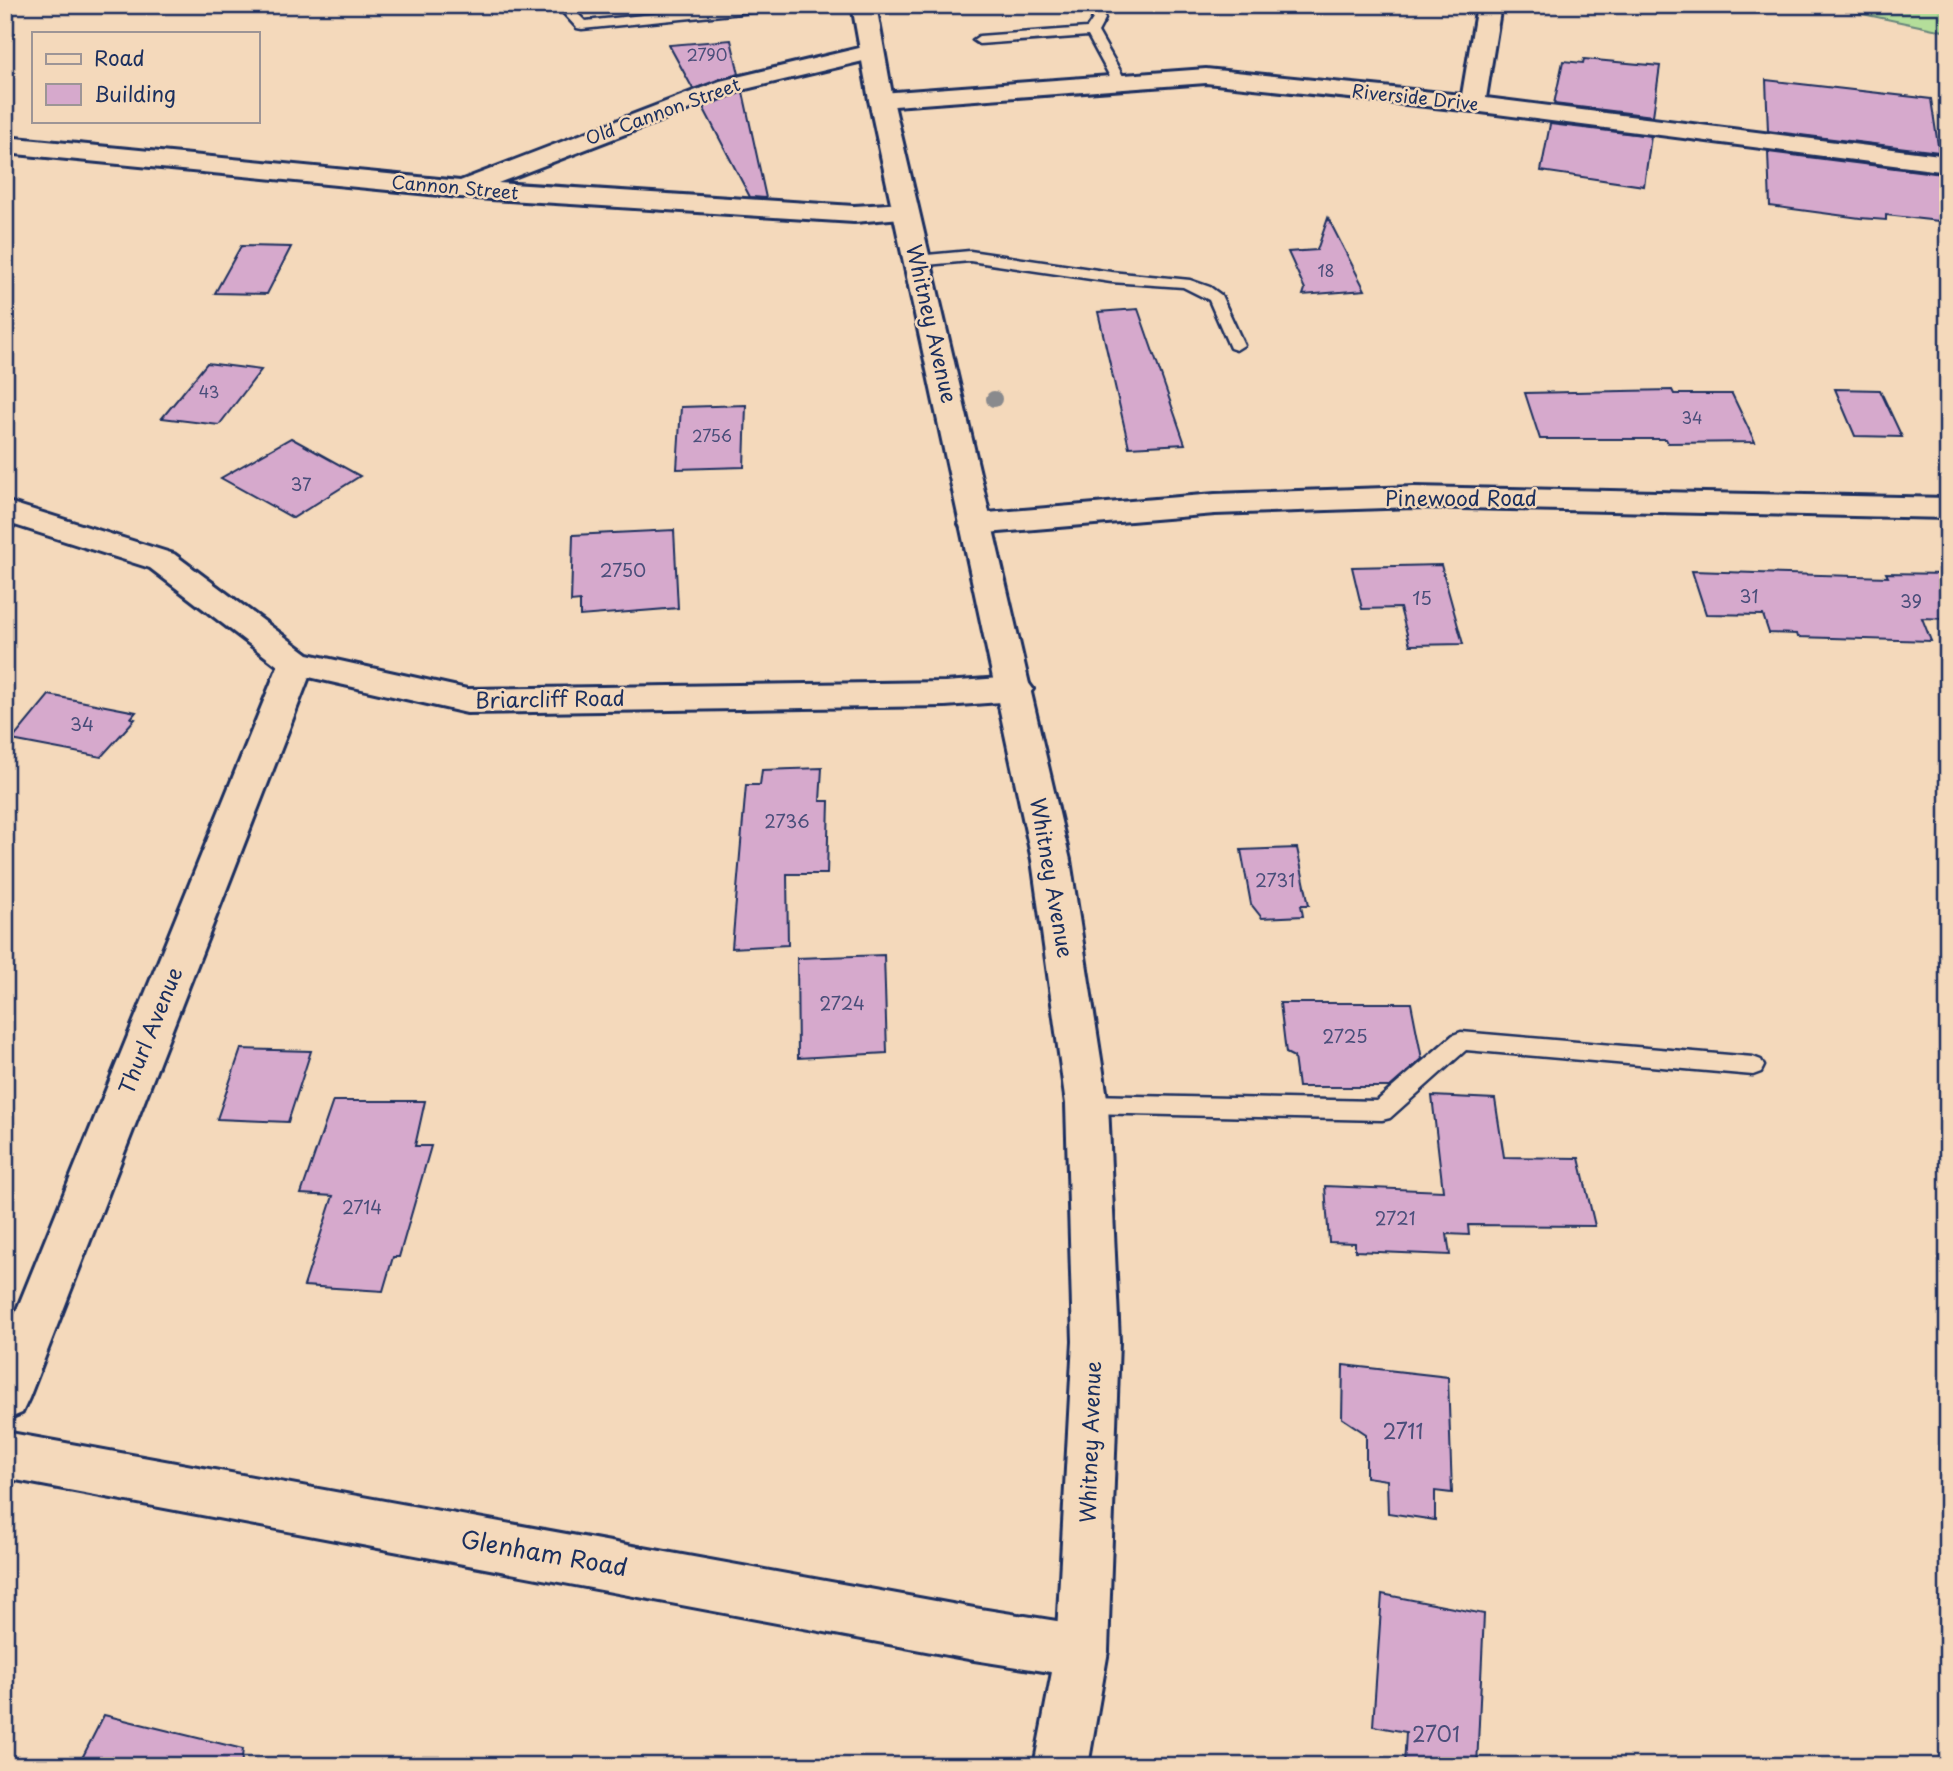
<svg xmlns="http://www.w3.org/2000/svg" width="1953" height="1771" font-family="'Playpen Sans',sans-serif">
  <rect width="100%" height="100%" fill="#f4d9bb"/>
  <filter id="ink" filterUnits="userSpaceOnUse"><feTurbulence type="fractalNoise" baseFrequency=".0143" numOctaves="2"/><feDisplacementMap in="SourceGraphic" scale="14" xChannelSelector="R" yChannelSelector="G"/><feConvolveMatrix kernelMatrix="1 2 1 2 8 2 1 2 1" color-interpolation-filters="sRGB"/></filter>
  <g filter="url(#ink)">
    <polygon fill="#b4de9a" stroke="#68867c" stroke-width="2" points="1820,5 1948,5 1948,32"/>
    <g fill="#d6a9cc" stroke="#1b2f5e" stroke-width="2">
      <polygon points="731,40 739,74 693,89 669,45"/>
      <polygon points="1584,59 1660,66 1653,116 1554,104 1563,61 1583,63"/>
      <polygon points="1766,80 1931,99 1939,152 1768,131"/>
      <polygon points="743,92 766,198 750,197 703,107"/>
      <polygon points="1550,124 1651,136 1644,186 1541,171"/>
      <polygon points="1768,152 1942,174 1948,222 1886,215 1886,220 1860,218 1770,206"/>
      <polygon points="1328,218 1365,290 1303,295 1305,289 1288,252 1317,250"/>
      <polygon points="241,246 291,247 267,294 215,293"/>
      <polygon points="1138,309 1185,444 1129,447 1098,312"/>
      <polygon points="207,363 261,370 219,425 162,418"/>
      <polygon points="1835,389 1880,390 1902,437 1855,436"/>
      <polygon points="1672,390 1674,394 1732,394 1755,442 1668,443 1666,439 1540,439 1525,393"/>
      <polygon points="746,405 744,467 677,469 681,407"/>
      <polygon points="291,438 360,476 293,518 221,478"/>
      <polygon points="674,530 678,608 580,616 580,601 571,602 573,535"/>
      <polygon points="1441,565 1463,644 1410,645 1400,608 1362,609 1352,567"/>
      <polygon points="1692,571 1888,577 1886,573 1948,574 1948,619 1922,618 1931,641 1798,637 1797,634 1769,633 1763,615 1706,614"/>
      <polygon points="49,695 136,712 131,718 135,719 101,757 12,740"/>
      <polygon points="822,768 820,801 829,801 827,874 787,874 788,945 732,948 746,785 760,785 762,770"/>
      <polygon points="1297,848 1309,905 1301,905 1303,916 1262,918 1251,904 1241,850"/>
      <polygon points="884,955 887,1053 798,1058 797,958"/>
      <polygon points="1280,1003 1411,1003 1422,1059 1390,1087 1298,1087 1294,1057 1286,1053"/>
      <polygon points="241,1049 311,1051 288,1122 217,1119"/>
      <polygon points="1432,1096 1495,1099 1504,1157 1579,1158 1595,1226 1468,1225 1469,1235 1447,1234 1450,1255 1355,1251 1355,1243 1329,1242 1325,1186 1443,1191"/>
      <polygon points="333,1101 425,1101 415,1146 431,1146 399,1257 393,1257 383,1291 304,1286 333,1196 301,1194"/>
      <polygon points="1343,1365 1448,1377 1452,1493 1435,1491 1435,1520 1388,1513 1387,1480 1366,1477 1366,1434 1342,1418"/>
      <polygon points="1382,1594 1484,1614 1477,1766 1404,1766 1406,1732 1373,1726"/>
      <polygon points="104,1715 243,1749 241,1766 78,1766"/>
    </g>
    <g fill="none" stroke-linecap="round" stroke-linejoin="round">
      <defs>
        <g id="service">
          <polygon points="556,5 569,5 585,21 741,5 788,5 782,9 582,29 577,28"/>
          <polygon points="1087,5 1099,5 1105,19 1098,32 1127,83 1125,86 1115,86 1088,36 979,44 973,40 979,36 1087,28 1093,19"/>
          <polygon points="970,251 1111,272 1190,280 1210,287 1221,295 1244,345 1236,350 1230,348 1209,300 1183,287 1111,282 970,261 916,266 908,261 916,256"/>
          <polygon points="1461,1032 1753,1057 1761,1060 1764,1066 1761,1072 1753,1075 1466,1050 1390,1118 1382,1120 1087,1113 1079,1111 1075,1104 1079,1097 1087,1095 1377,1101 1453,1035"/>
        </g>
        <g id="minor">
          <polygon points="1477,5 1501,5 1486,98 1948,156 1948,172 1473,111 1206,83 881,107 872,105 869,100 872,95 881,93 1206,69 1462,95"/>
          <polygon points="872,45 880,47 884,52 880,57 737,91 498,183 854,206 905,203 914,205 918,211 914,217 854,222 460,197 5,153 5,137 460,181 720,81"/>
          <polygon points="1414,487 1948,498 1948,518 1414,507 1215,514 975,534 964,531 959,524 964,517 975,514 1215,494"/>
          <polygon points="5,501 174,554 308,654 467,689 945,682 1015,677 1027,681 1033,689 1027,697 1015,701 945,706 467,713 309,677 29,1398 22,1413 5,1420 5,1339 278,666 150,568 5,522"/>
          <polygon points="5,1432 974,1608 1082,1625 1100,1633 1108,1651 1100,1669 1082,1677 974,1660 5,1478"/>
        </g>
        <polygon id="primary" points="852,5 876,5 893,100 1070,860 1108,1104 1119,1341 1108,1651 1088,1766 1034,1766 1056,1651 1073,1341 1066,1104 1032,860 869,100"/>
      </defs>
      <use href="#service" stroke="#1b2f5e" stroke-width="5"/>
      <use href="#minor" stroke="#1b2f5e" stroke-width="6"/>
      <use href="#primary" stroke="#1b2f5e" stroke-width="6"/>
      <use href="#service" fill="#f4d9bb" fill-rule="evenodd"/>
      <use href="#minor" fill="#f4d9bb" fill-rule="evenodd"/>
      <use href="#primary" fill="#f4d9bb" fill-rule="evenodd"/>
    </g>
    <circle fill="#898a8d" cx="994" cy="399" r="8"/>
  </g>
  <g text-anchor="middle" stroke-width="5" stroke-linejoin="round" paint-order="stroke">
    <g font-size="16" fill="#4a4e7a">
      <text x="707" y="61">2790</text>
      <text x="1326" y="277">18</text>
      <text x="209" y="398">43</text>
      <text x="1692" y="424">34</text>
      <text x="712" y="442">2756</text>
    </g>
    <g font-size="18" fill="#1b2f5e" stroke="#f4d9bb">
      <text transform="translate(1415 98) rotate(6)" y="6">Riverside Drive</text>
      <text transform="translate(663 112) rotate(-20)" y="6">Old Cannon Street</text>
      <text transform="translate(455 188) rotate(5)" y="6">Cannon Street</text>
    </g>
    <g font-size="18" fill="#4a4e7a">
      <text x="301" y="491">37</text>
      <text x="623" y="577">2750</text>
      <text x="1749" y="603">31</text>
      <text x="1422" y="605">15</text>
      <text x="1911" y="608">39</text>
      <text x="82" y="731">34</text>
      <text x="787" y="828">2736</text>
      <text x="1275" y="887">2731</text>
      <text x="842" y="1010">2724</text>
      <text x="1345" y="1043">2725</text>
      <text x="362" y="1214">2714</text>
      <text x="1395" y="1225">2721</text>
    </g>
    <g font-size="21" fill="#1b2f5e" stroke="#f4d9bb">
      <text transform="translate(931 324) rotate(77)" y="7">Whitney Avenue</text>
      <text x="1461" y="506">Pinewood Road</text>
      <text transform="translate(550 700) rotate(-1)" y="7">Briarcliff Road</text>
      <text transform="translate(1051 878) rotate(80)" y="7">Whitney Avenue</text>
      <text transform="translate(151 1031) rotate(-68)" y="7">Thurl Avenue</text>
      <text transform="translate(1091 1442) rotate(-88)" y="7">Whitney Avenue</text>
    </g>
    <g font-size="21" fill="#4a4e7a">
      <text x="1403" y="1439">2711</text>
      <text x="1436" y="1742">2701</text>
    </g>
    <g font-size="24" fill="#1b2f5e" stroke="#f4d9bb">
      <text transform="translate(544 1554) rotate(10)" y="8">Glenham Road</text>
    </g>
  </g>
  <rect width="1953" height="1771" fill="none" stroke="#f4d9bb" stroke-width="28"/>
  <rect x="14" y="14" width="1925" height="1743" fill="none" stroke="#1b2f5e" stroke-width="2.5" filter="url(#ink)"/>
  <rect x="32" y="32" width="228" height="91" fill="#f4d9bb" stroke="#9d9596" stroke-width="2"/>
  <rect x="46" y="54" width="35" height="10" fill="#f4d9bb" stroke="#9d9596" stroke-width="2"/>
  <text x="94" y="66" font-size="21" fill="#1b2f5e">Road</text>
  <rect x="46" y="84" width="35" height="21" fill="#d6a9cc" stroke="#9d9596" stroke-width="2"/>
  <text x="94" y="102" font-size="21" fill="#1b2f5e">Building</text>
</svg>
